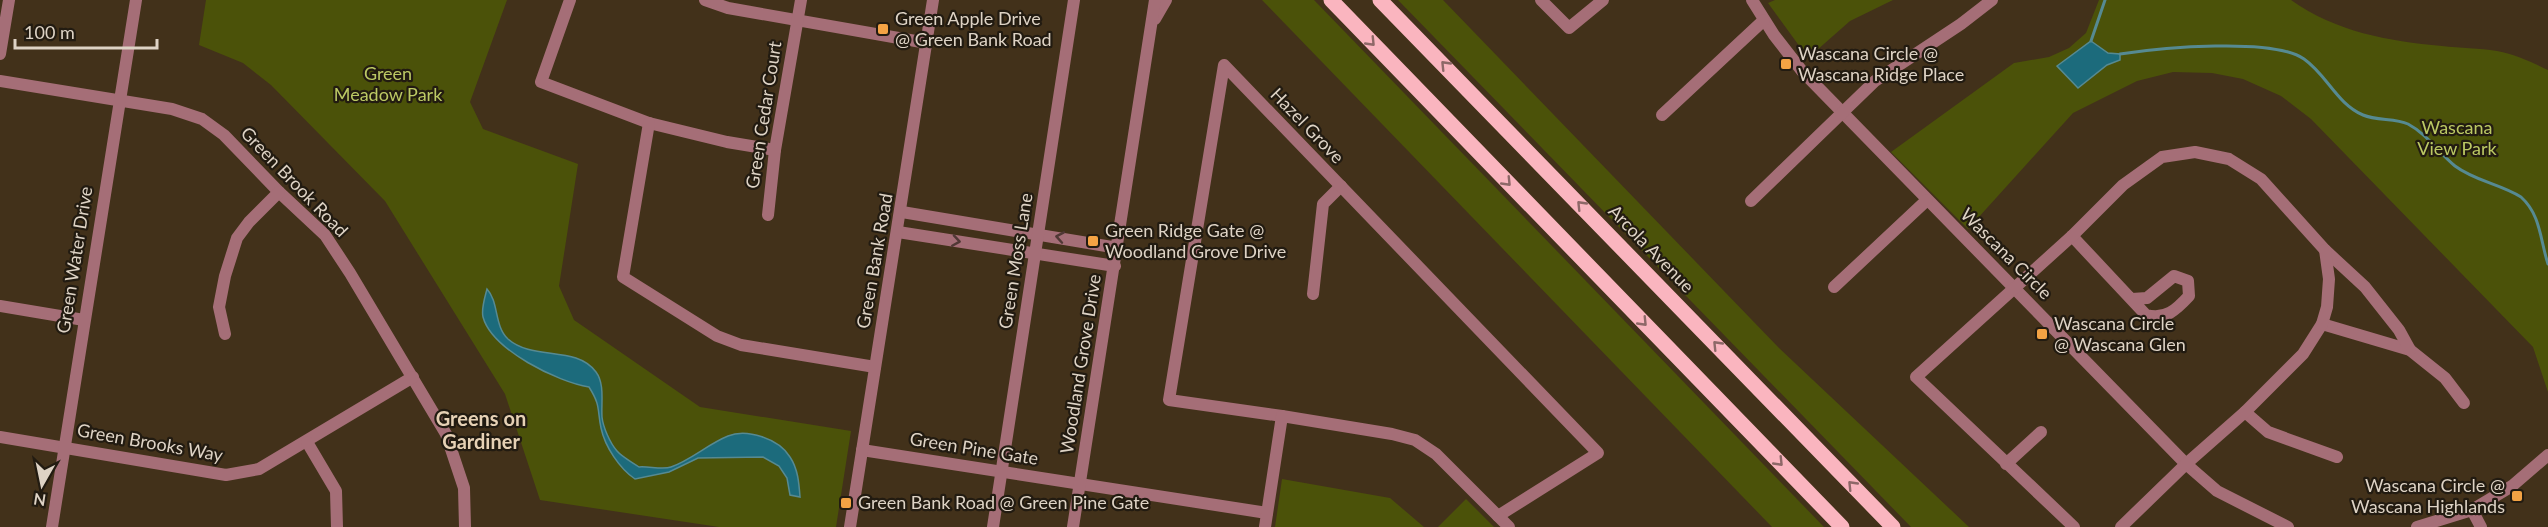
<svg xmlns="http://www.w3.org/2000/svg" width="2548" height="527" font-family="Lato,sans-serif">
  <rect width="100%" height="100%" fill="#42311a"/>
  <g fill="#4b5209">
    <polygon points="206,0 507,0 470,102 483,129 578,164 559,286 574,320 700,407 851,431 836,527 719,527 540,500 505,394 385,201 271,85 243,63 199,45"/>
    <polygon points="1262,0 1314,0 1824,527 1772,527"/>
    <polygon points="1398,0 1443,0 1779,348 1969,527 1911,527"/>
    <polygon points="1775,0 1893,0 1850,21 1808,58 1768,3"/>
    <path d="M 2099,0 L 2291,0 C 2336,32 2388,41 2442,46 C 2460,48 2479,48 2497,51 C 2515,54 2531,62 2548,70 L 2548,392 L 2533,347 L 2311,119 L 2281,96 L 2243,79 L 2212,73 L 2173,72 L 2137,81 L 2073,113 L 1968,229 L 1891,152 L 2014,63 L 2049,57 L 2069,48 L 2086,33 Z"/>
    <polygon points="1282,479 1390,498 1424,527 1275,527"/>
    <polygon points="1466,499 1494,527 1438,527"/>
  </g>
  <g fill="#1c6b7c" stroke="#568a92" stroke-width="1.5">
    <polygon points="2091,41 2108,53 2120,54 2120,60 2107,65 2078,88 2057,66"/>
    <path d="M 487,289 C 499,302 494,326 508,339 C 533,361 576,345 596,372 C 605,384 601,403 602,417 C 603,427 610,443 617,451 C 622,457 632,462 639,467 C 648,466 663,470 671,467 C 691,460 708,444 728,436 C 747,428 779,439 790,457 C 798,469 799,483 800,497 L 790,495 L 787,478 L 779,466 L 763,457 L 698,458 L 669,472 L 635,479 C 620,469 605,447 601,428 C 597,409 601,406 589,387 C 558,382 492,350 483,317 C 481,309 485,297 487,289 Z"/>
  </g>
  <g fill="none" stroke-linecap="round" stroke-linejoin="round">
    <g stroke="#568a92" stroke-width="3">
      <polyline points="2091,41 2105,0"/>
      <path d="M 2120,54 C 2159,48 2273,37 2304,59 C 2327,75 2337,104 2363,115 C 2377,121 2395,118 2408,124 C 2427,134 2439,153 2455,166 C 2475,181 2500,184 2521,197 C 2541,215 2540,240 2548,264"/>
    </g>
    <g stroke="#a56e77" stroke-width="12">
      <polyline points="570,0 541,82 649,123 727,142 775,150"/>
      <polyline points="705,0 728,8 927,43"/>
      <polyline points="1541,0 1569,28 1603,0"/>
      <polyline points="1752,0 1774,35 1802,71 2186,464 2217,491 2288,527"/>
      <polyline points="1155,19 1166,0"/>
      <polyline points="0,54 9,0"/>
      <polyline points="0,81 172,109 202,119 224,135 279,192 325,235 350,273 446,434 464,488 465,527"/>
      <polyline points="1662,115 1764,20"/>
      <polyline points="649,123 623,277 717,336 741,345 875,367"/>
      <polyline points="1751,201 1875,81 1961,24 1992,0"/>
      <polyline points="902,212 1118,248"/>
      <polyline points="768,215 775,150 801,0"/>
      <polyline points="898,232 1115,266"/>
      <path d="M 2072,236 L 2146,315 C 2166,320 2176,310 2189,296 L 2188,281 L 2174,276 L 2147,298 L 2132,299"/>
      <polyline points="1834,287 1927,200"/>
      <polyline points="1313,294 1323,204 1341,186"/>
      <polyline points="0,306 84,320"/>
      <polyline points="2322,324 2410,350 2445,378 2464,403"/>
      <polyline points="225,334 219,307 225,276 237,238 249,222 279,192"/>
      <polyline points="2245,412 2268,432 2337,457"/>
      <polyline points="1282,416 1169,400 1224,65 1598,453 1498,516"/>
      <polyline points="0,437 226,475 259,469 413,377"/>
      <polyline points="307,442 336,491 337,527"/>
      <polyline points="862,450 1267,513"/>
      <polyline points="2006,464 2041,432"/>
      <polyline points="2472,510 2481,527"/>
      <polyline points="52,527 136,0"/>
      <polyline points="850,527 933,0"/>
      <polyline points="993,527 1074,0"/>
      <polyline points="1073,527 1155,0"/>
      <polyline points="1265,527 1282,416 1392,434 1415,440 1436,454 1509,527"/>
      <polyline points="2074,527 1916,377 2072,236 2123,185 2162,157 2195,152 2229,159 2261,179 2325,250 2365,287 2399,330 2410,350"/>
      <polyline points="2121,527 2186,464 2245,412 2303,354 2322,324 2327,307 2329,279 2325,250"/>
      <polyline points="2417,527 2472,510 2512,486 2548,455"/>
    </g>
    <g stroke="#fab5bf" stroke-width="15">
      <polyline points="1331,0 1842,527"/>
      <polyline points="1380,0 1893,527"/>
    </g>
  </g>
  <defs><path id="oneway-chevron" d="M-2-3.5L2.5 0L-2 3.5" fill="none" stroke-width="1.6" stroke-linecap="round" stroke-linejoin="round" transform="scale(1.5)"/></defs>
  <g stroke="#8e6868">
    <use href="#oneway-chevron" transform="translate(1371 42) rotate(46)"/>
    <use href="#oneway-chevron" transform="translate(1445 65) rotate(-134)"/>
    <use href="#oneway-chevron" transform="translate(1507 182) rotate(46)"/>
    <use href="#oneway-chevron" transform="translate(1581 205) rotate(-134)"/>
    <use href="#oneway-chevron" transform="translate(1643 322) rotate(46)"/>
    <use href="#oneway-chevron" transform="translate(1717 345) rotate(-134)"/>
    <use href="#oneway-chevron" transform="translate(1779 462) rotate(46)"/>
    <use href="#oneway-chevron" transform="translate(1852 485) rotate(-134)"/>
  </g>
  <g stroke="#503835">
    <use href="#oneway-chevron" transform="translate(1060 237) rotate(-170)"/>
    <use href="#oneway-chevron" transform="translate(956 241) rotate(9)"/>
  </g>
  <g fill="#f4a344" stroke="#221b11" stroke-width="2">
    <rect x="877" y="23" width="12" height="12" rx="3"/>
    <rect x="1780" y="58" width="12" height="12" rx="3"/>
    <rect x="1087" y="235" width="12" height="12" rx="3"/>
    <rect x="2036" y="328" width="12" height="12" rx="3"/>
    <rect x="2511" y="490" width="12" height="12" rx="3"/>
    <rect x="840" y="497" width="12" height="12" rx="3"/>
  </g>
  <g text-anchor="middle" stroke-width="4.5" stroke-linejoin="round" paint-order="stroke">
    <g font-size="18" fill="#ded3c5" stroke="#221b11" text-anchor="start">
      <text x="895" y="25">Green Apple Drive<tspan x="895" dy="21">@ Green Bank Road</tspan></text>
      <text x="1798" y="60">Wascana Circle @<tspan x="1798" dy="21">Wascana Ridge Place</tspan></text>
      <text x="1105" y="237">Green Ridge Gate @<tspan x="1105" dy="21">Woodland Grove Drive</tspan></text>
      <text x="2054" y="330">Wascana Circle<tspan x="2054" dy="21">@ Wascana Glen</tspan></text>
      <text x="2505" y="492" text-anchor="end">Wascana Circle @<tspan x="2505" dy="21">Wascana Highlands</tspan></text>
      <text x="858" y="509">Green Bank Road @ Green Pine Gate</text>
    </g>
    <g font-size="18" fill="#bcc964" stroke="#221b11">
      <text x="388" y="80">Green<tspan x="388" dy="21">Meadow Park</tspan></text>
      <text x="2457" y="134">Wascana<tspan x="2457" dy="21">View Park</tspan></text>
    </g>
    <g font-size="18" fill="#ded3c5" stroke="#221b11">
      <text transform="translate(764 115) rotate(-81)" y="6">Green Cedar Court</text>
      <text transform="translate(1307 126) rotate(46)" y="6">Hazel Grove</text>
      <text transform="translate(294 182) rotate(46)" y="6">Green Brook Road</text>
      <text transform="translate(1651 249) rotate(46)" y="6">Arcola Avenue</text>
      <text transform="translate(2006 254) rotate(45)" y="6">Wascana Circle</text>
      <text transform="translate(75 260) rotate(-81)" y="6">Green Water Drive</text>
      <text transform="translate(875 261) rotate(-80)" y="6">Green Bank Road</text>
      <text transform="translate(1016 261) rotate(-81)" y="6">Green Moss Lane</text>
      <text transform="translate(1081 364) rotate(-81)" y="6">Woodland Grove Drive</text>
      <text transform="translate(150 443) rotate(10)" y="6">Green Brooks Way</text>
      <text transform="translate(974 449) rotate(9)" y="6">Green Pine Gate</text>
    </g>
    <g font-size="20" font-weight="bold" fill="#e6d1b5" stroke="#221b11">
      <text x="481" y="426">Greens on<tspan x="481" dy="23">Gardiner</tspan></text>
    </g>
  </g>
  <g transform="translate(42 485) rotate(189)" stroke="#221b11" stroke-width="4.5" paint-order="stroke">
  <path d="M0-4.5L10 22L0 15L-10 22Z" fill="#ded3c5"/>
  <text y="-9" font-size="16" font-weight="bold" text-anchor="middle" fill="#ded3c5">N</text>
  </g>
  <path d="M15 39v9h142v-9" fill="none" stroke="#ded3c5" stroke-width="3"/>
  <text x="24" y="39" font-size="18" fill="#ded3c5" stroke="#221b11" stroke-width="4.5" paint-order="stroke">100 m</text>
</svg>
